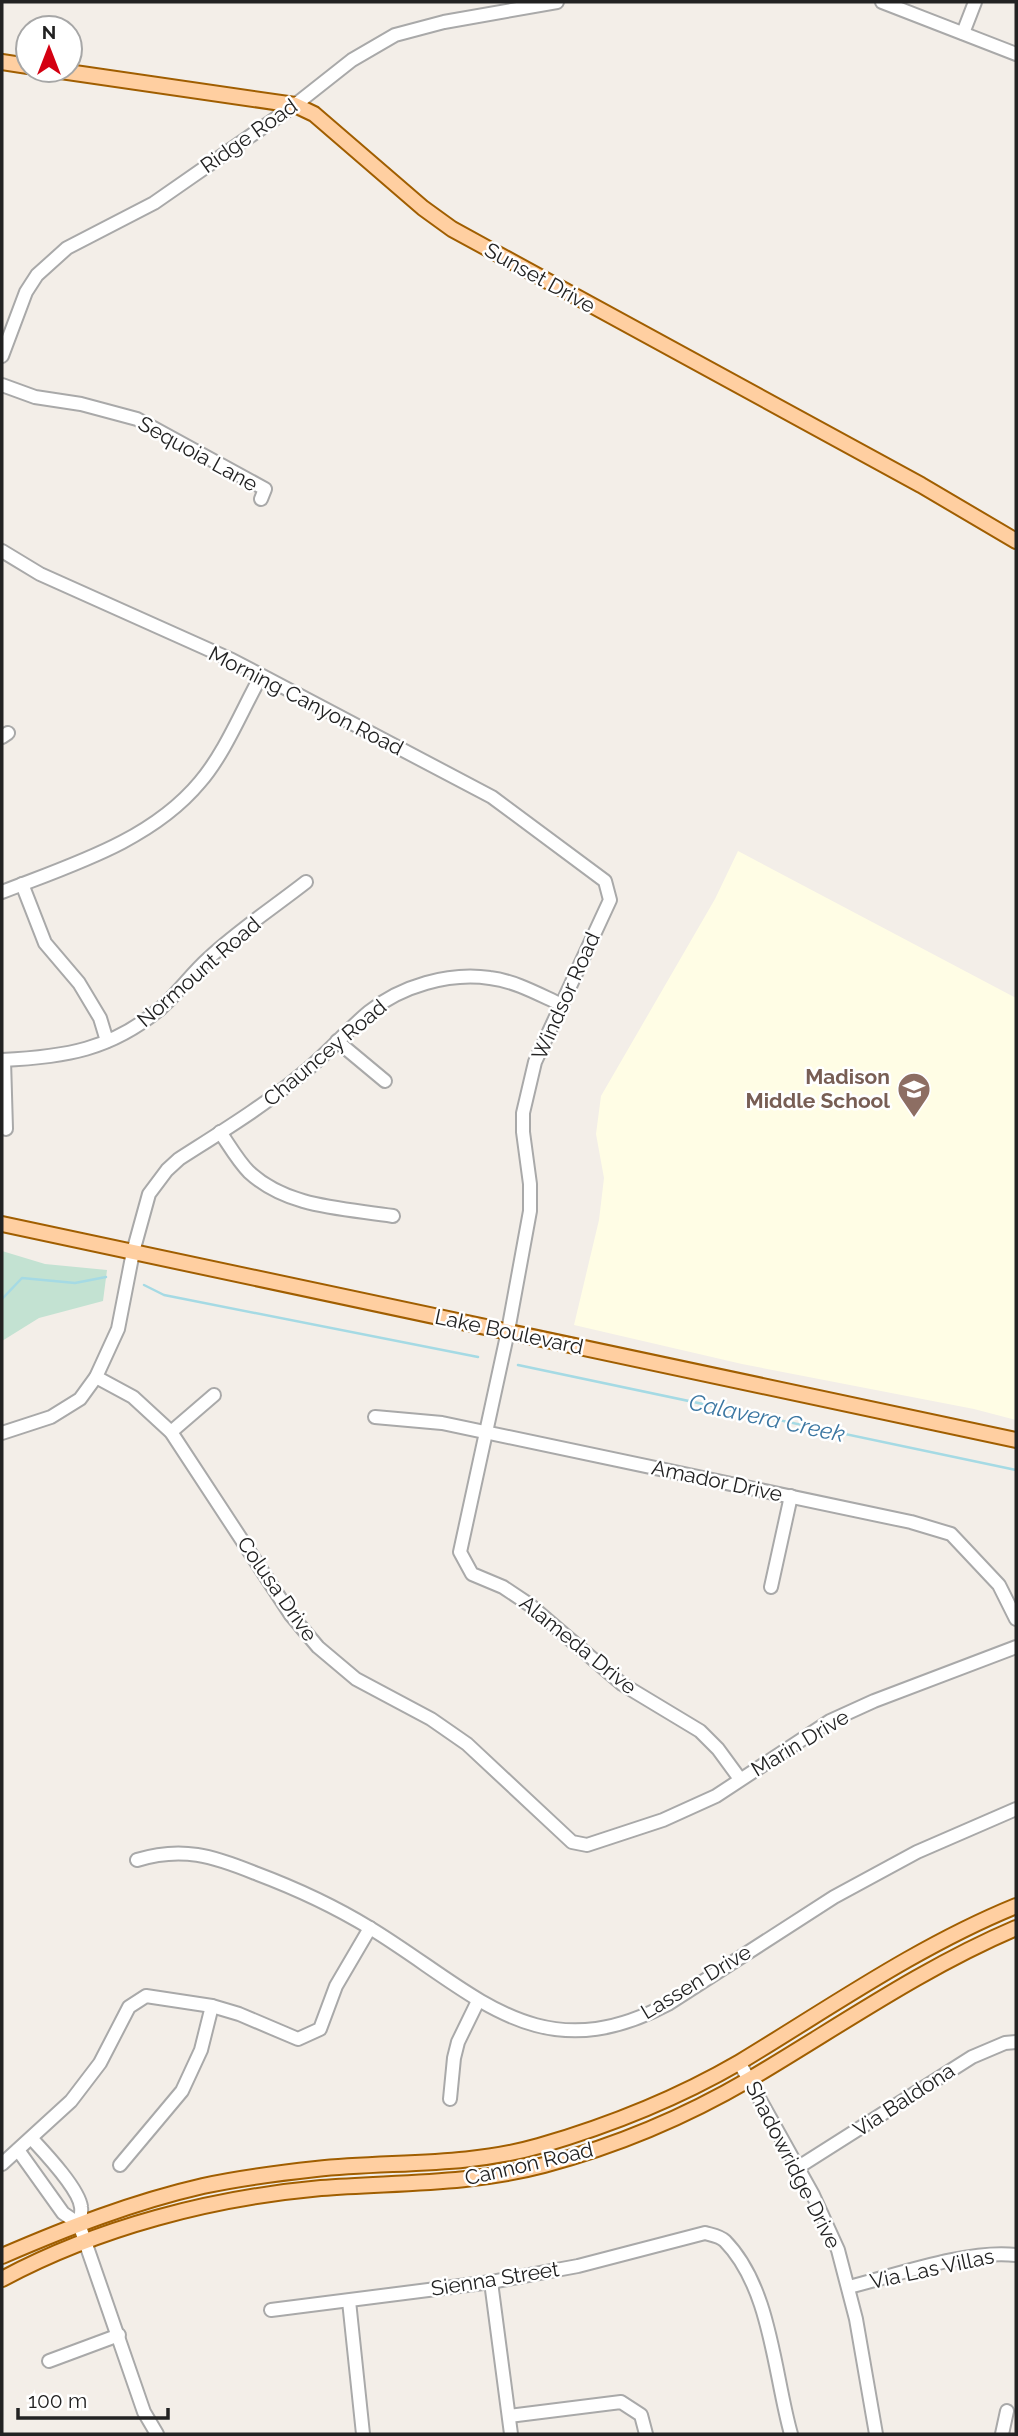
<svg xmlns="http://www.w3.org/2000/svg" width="1018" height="2436" font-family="Raleway,sans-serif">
  <rect width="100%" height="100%" fill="#f3eee8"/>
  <polygon fill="#fffde5" points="738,851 1016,998 1016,1420 974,1409 742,1364 574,1325 599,1220 604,1178 596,1134 601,1096 715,899"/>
  <polygon fill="#c3e2d2" points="2,1251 45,1264 107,1270 103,1301 39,1318 2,1341"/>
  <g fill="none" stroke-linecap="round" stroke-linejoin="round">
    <g stroke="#a5dae4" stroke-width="2.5">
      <polyline points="144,1285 164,1295 478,1357"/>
      <polyline points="2,1299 22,1278 75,1283 106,1277"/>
      <polyline points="518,1365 1016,1470"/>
    </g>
    <defs>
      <g id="minor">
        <polyline points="882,2 1016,54"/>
        <polyline points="963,33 975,2"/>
        <polyline points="2,356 26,292 37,275 67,248 154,203 295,105 352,60 395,35 444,22 557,2"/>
        <polyline points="2,385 35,397 81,404 137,419 265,489 261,499"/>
        <polyline points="2,551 40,574 232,660 492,797 605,881 610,900 535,1062 523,1113 523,1132 530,1184 530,1211 508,1331 460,1552 472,1574 503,1587 530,1605 622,1684 700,1731 718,1749 740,1779"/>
        <polyline points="2,737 8,733"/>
        <polyline points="22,884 45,943 79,983 100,1018 107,1041"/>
        <path d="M 2,892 C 71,865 151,841 200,782 C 225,753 242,710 261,676"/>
        <polyline points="337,1041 385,1081"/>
        <path d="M 2,1060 C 65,1057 111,1050 161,1008 C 178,993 192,973 209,958 C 239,930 274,907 306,882"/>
        <polyline points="4,1060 6,1129"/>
        <path d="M 220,1132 C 229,1145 238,1161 249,1172 C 288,1208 343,1208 393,1216"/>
        <polyline points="96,1377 133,1397 171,1432 291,1615 318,1647 356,1679 431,1719 467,1744 572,1842 587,1845 663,1820 716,1796 830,1721 874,1701 1016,1647"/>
        <polyline points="375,1417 442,1423 911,1522 951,1534 999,1585 1016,1619"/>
        <polyline points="171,1432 214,1395"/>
        <path d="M 2,1433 L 51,1417 L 80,1399 L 96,1377 L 118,1329 L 133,1252 L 149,1194 L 167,1170 L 179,1159 C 221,1132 264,1106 302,1074 C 326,1055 346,1031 369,1012 C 401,986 449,972 490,978 C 515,981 538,994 560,1004"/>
        <polyline points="771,1587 791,1496"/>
        <path d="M 137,1860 C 182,1846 213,1856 255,1873 C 295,1888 334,1906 370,1928 C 475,1992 538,2073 668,2004 L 834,1897 L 917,1852 L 1016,1809"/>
        <polyline points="739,2062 813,2195 838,2250 856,2319 876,2434"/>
        <polyline points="450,2099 454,2058 458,2042 478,2001"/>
        <path d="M 32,2139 C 45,2153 79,2189 81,2207 C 82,2212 80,2219 79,2224"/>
        <polyline points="18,2150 63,2213 79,2224"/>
        <polyline points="2,2164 71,2101 100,2063 129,2007 146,1996 212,2006 239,2014 298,2039 320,2029 336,1986 370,1928"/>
        <polyline points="120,2165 182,2091 201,2050 212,2006"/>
        <polyline points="797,2168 972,2057 1005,2043 1016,2042"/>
        <polyline points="79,2224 144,2412 157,2434"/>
        <polyline points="491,2282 511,2434"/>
        <path d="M 849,2287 C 896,2275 969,2249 1016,2255"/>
        <polyline points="349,2301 363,2434"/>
        <path d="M 271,2310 L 491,2282 L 578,2266 L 705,2233 C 712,2235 720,2236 725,2241 C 771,2288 774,2374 791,2434"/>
        <polyline points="49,2361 119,2335"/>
        <polyline points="509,2416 621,2402 641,2415 646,2434"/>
        <polyline points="1002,2434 1007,2411"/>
      </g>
      <g id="major">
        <polyline points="2,62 28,66"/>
        <polyline points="54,70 295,105 314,114 423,208 452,229 921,485 1016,541"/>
        <polyline points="2,1224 1016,1440"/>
        <path d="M 2,2256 C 67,2228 133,2202 203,2186 C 240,2178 279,2173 316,2169 C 391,2161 466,2167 539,2146 C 608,2126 678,2098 740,2062 C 831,2007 918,1946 1016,1906"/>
        <path d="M 2,2279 C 99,2227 212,2198 321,2188 C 397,2182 468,2185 544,2165 C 616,2146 685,2117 750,2079 C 838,2027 922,1968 1016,1928"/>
      </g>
    </defs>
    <use href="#minor" stroke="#a9a9a9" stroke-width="16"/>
    <use href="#major" stroke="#a05e00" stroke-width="18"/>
    <use href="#minor" stroke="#fff" stroke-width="12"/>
    <use href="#major" stroke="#ffcfa1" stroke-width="14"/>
  </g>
  <defs>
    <symbol id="school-pin" viewBox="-11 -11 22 30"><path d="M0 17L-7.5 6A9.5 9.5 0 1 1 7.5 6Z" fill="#8d6e63" stroke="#fff"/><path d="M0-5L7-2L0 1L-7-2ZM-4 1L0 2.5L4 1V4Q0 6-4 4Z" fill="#fff"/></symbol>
  </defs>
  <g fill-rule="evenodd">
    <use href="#school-pin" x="895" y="1070" width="38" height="52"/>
  </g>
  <g text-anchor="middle" stroke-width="5" stroke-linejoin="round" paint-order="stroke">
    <g font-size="21" fill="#222" stroke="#fff">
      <text transform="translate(249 136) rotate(-35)" y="7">Ridge Road</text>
      <text transform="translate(540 278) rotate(29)" y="7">Sunset Drive</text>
      <text transform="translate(198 454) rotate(29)" y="7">Sequoia Lane</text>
      <text transform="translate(306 701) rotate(27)" y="7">Morning Canyon Road</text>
      <text transform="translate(199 972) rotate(-41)" y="7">Normount Road</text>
      <text transform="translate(566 996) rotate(-66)" y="7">Windsor Road</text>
      <text transform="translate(325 1053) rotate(-40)" y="7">Chauncey Road</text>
      <text transform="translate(509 1332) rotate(12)" y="7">Lake Boulevard</text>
      <text transform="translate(717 1481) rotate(12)" y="7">Amador Drive</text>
      <text transform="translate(277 1589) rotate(55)" y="7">Colusa Drive</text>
      <text transform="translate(578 1645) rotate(39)" y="7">Alameda Drive</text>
      <text transform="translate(800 1743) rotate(-31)" y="7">Marin Drive</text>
      <text transform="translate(696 1982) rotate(-31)" y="7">Lassen Drive</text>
      <text transform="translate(904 2100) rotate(-33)" y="7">Via Baldona</text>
      <text transform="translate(529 2164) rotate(-13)" y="7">Cannon Road</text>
      <text transform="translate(793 2165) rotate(63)" y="7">Shadowridge Drive</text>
      <text transform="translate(932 2269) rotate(-12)" y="7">Via Las Villas</text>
      <text transform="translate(495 2279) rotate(-9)" y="7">Sienna Street</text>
    </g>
    <g font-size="21" font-weight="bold" fill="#785e54" stroke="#fff" text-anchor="end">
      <text x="890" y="1084">Madison<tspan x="890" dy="24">Middle School</tspan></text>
    </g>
    <g font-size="23" font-style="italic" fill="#3c77a2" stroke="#fff">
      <text transform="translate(767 1418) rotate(12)" y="8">Calavera Creek</text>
    </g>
  </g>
  <rect width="1018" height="2436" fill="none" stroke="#222222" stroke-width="7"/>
  <g transform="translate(49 49)"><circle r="33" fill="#ffffff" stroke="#a7a7a7" stroke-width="2"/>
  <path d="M0-5L12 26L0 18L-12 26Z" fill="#d40011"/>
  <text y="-10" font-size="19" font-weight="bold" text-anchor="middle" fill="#222222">N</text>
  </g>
  <path d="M18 2408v10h150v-10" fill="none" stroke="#222222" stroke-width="3.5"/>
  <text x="28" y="2408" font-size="21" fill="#222222" stroke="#ffffff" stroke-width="5" paint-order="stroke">100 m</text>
</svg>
